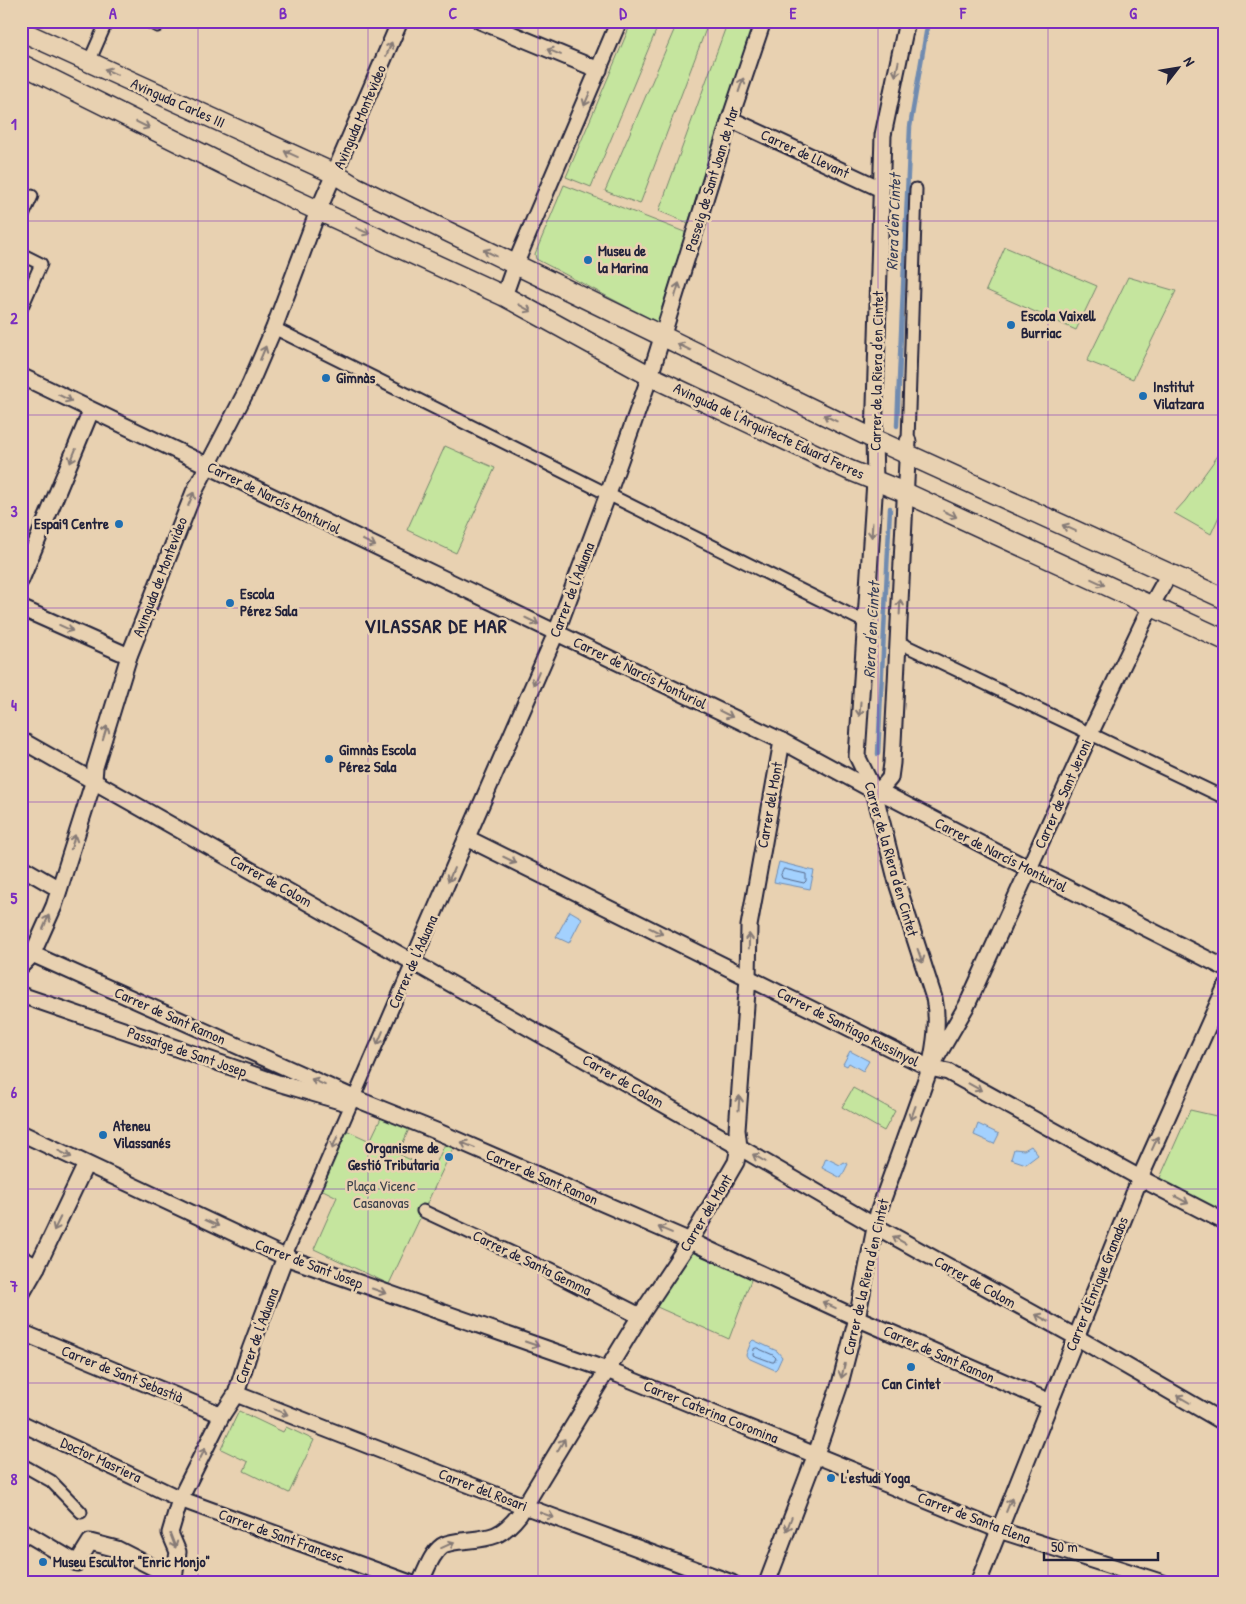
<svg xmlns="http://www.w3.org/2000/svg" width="1246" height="1604" font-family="'Patrick Hand',sans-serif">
  <rect width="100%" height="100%" fill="#e8d1b1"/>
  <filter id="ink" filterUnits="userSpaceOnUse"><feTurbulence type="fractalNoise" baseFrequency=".02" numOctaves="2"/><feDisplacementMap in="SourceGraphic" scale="10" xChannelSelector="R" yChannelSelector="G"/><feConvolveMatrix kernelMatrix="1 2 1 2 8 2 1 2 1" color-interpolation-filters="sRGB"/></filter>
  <g filter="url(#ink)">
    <g fill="#c5e59e" stroke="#74846c">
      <polygon points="632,21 660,21 591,187 566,177"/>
      <polygon points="678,21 709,21 640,204 605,191"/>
      <polygon points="728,21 755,21 688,223 659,211"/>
      <polygon points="564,185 687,233 657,322 633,310 536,259 535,254"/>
      <polygon points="1005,247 1097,286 1076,330 986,290"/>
      <polygon points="1128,277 1176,291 1133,379 1087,361"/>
      <polygon points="445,446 495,468 456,553 407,530"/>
      <polygon points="1225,446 1225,503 1211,534 1174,513 1185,501"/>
      <polygon points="853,1088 895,1111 884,1131 842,1107"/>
      <polygon points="1190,1110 1225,1118 1225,1213 1159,1180"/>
      <polygon points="382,1116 409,1129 398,1154 433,1170 445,1144 453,1148 389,1284 314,1249 337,1197 319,1188 346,1130 370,1141"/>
      <polygon points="689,1251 750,1277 751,1280 729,1339 657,1307"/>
      <polygon points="239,1411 283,1432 286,1427 314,1440 289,1493 244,1471 248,1462 221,1449"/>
    </g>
    <g fill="#a3d1fe" stroke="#6f8bb0">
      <polygon points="779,862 814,871 810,889 774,882"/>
      <polygon points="570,911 582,918 569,943 556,937"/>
      <polygon points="850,1051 869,1061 863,1071 849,1063 847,1066 843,1064"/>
      <polygon points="978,1124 999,1134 994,1144 974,1135"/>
      <polygon points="1031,1146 1038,1155 1026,1164 1011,1159 1014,1149 1024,1150"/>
      <polygon points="826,1158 840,1165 844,1162 848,1164 841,1178 822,1168"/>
      <polygon points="753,1340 777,1351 782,1357 777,1368 775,1370 748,1358 746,1355 751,1342"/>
    </g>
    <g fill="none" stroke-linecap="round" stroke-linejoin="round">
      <g stroke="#566889" stroke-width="1">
        <polygon points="784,869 806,874 806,881 804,883 782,878 781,875"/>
        <polygon points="757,1348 773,1355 776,1358 774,1362 772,1362 753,1355 754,1349"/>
      </g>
      <g stroke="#6f8bb0" stroke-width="4.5">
        <polyline points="897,426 910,127 928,21"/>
        <polyline points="878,754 890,508"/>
      </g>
      <defs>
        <g id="pedestrian">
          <polyline points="148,21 157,26"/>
          <polyline points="89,62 107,21"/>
          <polyline points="21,220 32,196"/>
          <polyline points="21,254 41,264 21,309"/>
          <polyline points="274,328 867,623"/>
          <polyline points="908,441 916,189"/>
          <polyline points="898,642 1225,798"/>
          <polyline points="423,1211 549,1270"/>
          <polyline points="285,1257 413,961"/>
          <polyline points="21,1464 51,1481 81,1512"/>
        </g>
        <g id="minor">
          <polyline points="480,21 599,70"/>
          <polyline points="730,119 881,189"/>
          <polyline points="504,296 515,265 619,21"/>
          <polyline points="21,376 782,741 874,791 879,791 1029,869 1225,968"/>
          <polyline points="21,580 91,411"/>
          <polyline points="21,608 129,656"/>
          <polyline points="21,740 739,1147 875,1226 1076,1337 1225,1423"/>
          <polyline points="879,791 890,778 892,763 908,441"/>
          <polyline points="467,838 930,1068 948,1072 1140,1178 1225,1222"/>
          <polyline points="21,867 59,889"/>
          <polyline points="21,949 354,1098 436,1131 690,1241 857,1318 1050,1402"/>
          <polyline points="413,961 556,633 608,494 650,376 730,119 763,21"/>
          <polyline points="21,966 32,955 54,906 94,780 95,767 129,656 194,492 250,384 274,328 318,211 400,21"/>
          <polyline points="21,995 278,1083 343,1102 348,1100"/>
          <polyline points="935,1060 967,1005 1090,734 1151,606 1169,574"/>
          <polyline points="21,1133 285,1257 607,1370 999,1530 1163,1583"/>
          <polyline points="21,1258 37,1267"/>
          <polyline points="549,1270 640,1316"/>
          <polyline points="21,1295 37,1267 86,1164"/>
          <polyline points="21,1332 222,1415"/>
          <polyline points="236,1394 524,1506 732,1583"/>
          <polyline points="21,1423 180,1499 410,1583"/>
          <polyline points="21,1530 77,1563 90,1542 117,1549 174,1578"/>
          <polyline points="171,1583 174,1578 178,1552 170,1533 180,1499 222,1415 236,1394 250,1350 285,1257"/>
          <path d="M 420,1583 C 426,1571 431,1554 442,1546 C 446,1543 455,1542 461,1541 C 489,1538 500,1539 519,1515 L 640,1316 L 690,1241 L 736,1162 L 739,1147 L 737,1130 L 748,977 L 749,926 L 782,741"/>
          <path d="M 767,1583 L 816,1454 L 840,1384 L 857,1318 L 878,1213 L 930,1068 C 935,1045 939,1021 934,998 L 897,883 L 874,791 L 857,756 L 875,481 L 874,439 L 883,135 L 907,21"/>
          <polyline points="978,1583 1140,1178 1225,988"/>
        </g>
        <g id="tertiary">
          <polyline points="21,31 335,174 354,186 874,439 1225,599"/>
          <polyline points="21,64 293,199 504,296 650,376 849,470 906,493 1225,640"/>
        </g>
      </defs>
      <use href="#pedestrian" stroke="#22223b" stroke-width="15"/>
      <use href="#minor" stroke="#22223b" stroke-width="19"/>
      <use href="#tertiary" stroke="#22223b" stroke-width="22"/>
      <use href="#pedestrian" stroke="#e8d1b1" stroke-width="11"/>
      <use href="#minor" stroke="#e8d1b1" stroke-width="15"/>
      <use href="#tertiary" stroke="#e8d1b1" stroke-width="19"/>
    </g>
    <defs><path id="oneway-shaft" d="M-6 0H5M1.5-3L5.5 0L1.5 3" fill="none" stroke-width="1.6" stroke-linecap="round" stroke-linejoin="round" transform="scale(1.25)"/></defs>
    <g stroke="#857a76">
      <use href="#oneway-shaft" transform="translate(389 49) rotate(-68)"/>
      <use href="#oneway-shaft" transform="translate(554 52) rotate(-158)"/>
      <use href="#oneway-shaft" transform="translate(897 69) rotate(102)"/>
      <use href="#oneway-shaft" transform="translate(111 72) rotate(-156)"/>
      <use href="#oneway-shaft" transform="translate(741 85) rotate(-71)"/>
      <use href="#oneway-shaft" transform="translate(587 99) rotate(113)"/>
      <use href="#oneway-shaft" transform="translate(143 125) rotate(26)"/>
      <use href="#oneway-shaft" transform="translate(291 154) rotate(-156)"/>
      <use href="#oneway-shaft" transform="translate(363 231) rotate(25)"/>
      <use href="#oneway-shaft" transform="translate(490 253) rotate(-154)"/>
      <use href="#oneway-shaft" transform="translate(677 290) rotate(-73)"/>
      <use href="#oneway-shaft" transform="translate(525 308) rotate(29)"/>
      <use href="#oneway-shaft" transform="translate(684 347) rotate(-154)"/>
      <use href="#oneway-shaft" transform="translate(263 353) rotate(-67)"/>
      <use href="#oneway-shaft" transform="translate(65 398) rotate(26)"/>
      <use href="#oneway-shaft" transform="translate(830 418) rotate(-154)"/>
      <use href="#oneway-shaft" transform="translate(73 456) rotate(112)"/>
      <use href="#oneway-shaft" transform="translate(191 499) rotate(-68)"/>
      <use href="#oneway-shaft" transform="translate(950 514) rotate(25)"/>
      <use href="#oneway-shaft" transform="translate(1069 528) rotate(-156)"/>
      <use href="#oneway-shaft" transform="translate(872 530) rotate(93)"/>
      <use href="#oneway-shaft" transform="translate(369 543) rotate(26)"/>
      <use href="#oneway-shaft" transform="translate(1098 582) rotate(25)"/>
      <use href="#oneway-shaft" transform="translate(900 607) rotate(-87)"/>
      <use href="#oneway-shaft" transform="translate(532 621) rotate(26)"/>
      <use href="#oneway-shaft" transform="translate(66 628) rotate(24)"/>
      <use href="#oneway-shaft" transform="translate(536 678) rotate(113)"/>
      <use href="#oneway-shaft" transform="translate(860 709) rotate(94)"/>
      <use href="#oneway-shaft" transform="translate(726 714) rotate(26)"/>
      <use href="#oneway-shaft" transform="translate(105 733) rotate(-73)"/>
      <use href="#oneway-shaft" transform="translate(73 842) rotate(-73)"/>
      <use href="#oneway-shaft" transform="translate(510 860) rotate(26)"/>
      <use href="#oneway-shaft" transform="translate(451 875) rotate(113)"/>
      <use href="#oneway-shaft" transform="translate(46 922) rotate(-67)"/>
      <use href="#oneway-shaft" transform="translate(656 931) rotate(26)"/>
      <use href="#oneway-shaft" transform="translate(749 941) rotate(-89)"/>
      <use href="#oneway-shaft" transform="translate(920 956) rotate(71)"/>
      <use href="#oneway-shaft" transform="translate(380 1038) rotate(113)"/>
      <use href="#oneway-shaft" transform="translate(318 1082) rotate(-156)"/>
      <use href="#oneway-shaft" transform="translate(975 1087) rotate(29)"/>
      <use href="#oneway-shaft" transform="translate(739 1103) rotate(-86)"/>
      <use href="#oneway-shaft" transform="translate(913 1113) rotate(110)"/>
      <use href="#oneway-shaft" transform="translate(335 1142) rotate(113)"/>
      <use href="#oneway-shaft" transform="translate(1155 1143) rotate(-66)"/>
      <use href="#oneway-shaft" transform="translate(468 1145) rotate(-157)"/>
      <use href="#oneway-shaft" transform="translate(65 1154) rotate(26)"/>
      <use href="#oneway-shaft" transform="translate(759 1158) rotate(-150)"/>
      <use href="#oneway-shaft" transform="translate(1182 1200) rotate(28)"/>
      <use href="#oneway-shaft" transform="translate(212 1223) rotate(25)"/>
      <use href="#oneway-shaft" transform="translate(57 1224) rotate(116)"/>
      <use href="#oneway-shaft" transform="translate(665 1230) rotate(-157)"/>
      <use href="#oneway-shaft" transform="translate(899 1240) rotate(-151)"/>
      <use href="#oneway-shaft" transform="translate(379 1291) rotate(19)"/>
      <use href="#oneway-shaft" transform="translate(829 1305) rotate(-155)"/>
      <use href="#oneway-shaft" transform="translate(1042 1318) rotate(-151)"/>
      <use href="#oneway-shaft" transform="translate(532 1344) rotate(19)"/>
      <use href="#oneway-shaft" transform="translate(843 1371) rotate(104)"/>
      <use href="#oneway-shaft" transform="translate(1183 1399) rotate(-150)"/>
      <use href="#oneway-shaft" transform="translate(281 1412) rotate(21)"/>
      <use href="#oneway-shaft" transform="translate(561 1445) rotate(-59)"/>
      <use href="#oneway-shaft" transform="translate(202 1455) rotate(-63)"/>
      <use href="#oneway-shaft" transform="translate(1009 1505) rotate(-68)"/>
      <use href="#oneway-shaft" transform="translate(547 1515) rotate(20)"/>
      <use href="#oneway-shaft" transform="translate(789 1524) rotate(111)"/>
      <use href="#oneway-shaft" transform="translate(173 1541) rotate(69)"/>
      <use href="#oneway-shaft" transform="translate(448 1545) rotate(-24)"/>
    </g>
  </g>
  <path fill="none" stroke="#7b2cbf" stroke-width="1" stroke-opacity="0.55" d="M 198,21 L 198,1583M 368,21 L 368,1583M 538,21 L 538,1583M 708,21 L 708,1583M 878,21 L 878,1583M 1048,21 L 1048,1583M 21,221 L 1225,221M 21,415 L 1225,415M 21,608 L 1225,608M 21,802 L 1225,802M 21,996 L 1225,996M 21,1189 L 1225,1189M 21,1383 L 1225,1383"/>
  <g fill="#1f6fb2" stroke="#e8d1b1" stroke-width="2">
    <circle cx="588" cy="260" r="5"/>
    <circle cx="1011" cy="325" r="5"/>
    <circle cx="326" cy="378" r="5"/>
    <circle cx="1143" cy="396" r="5"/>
    <circle cx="119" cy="524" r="5"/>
    <circle cx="230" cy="603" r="5"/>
    <circle cx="329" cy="759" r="5"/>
    <circle cx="103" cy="1135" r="5"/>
    <circle cx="449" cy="1157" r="5"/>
    <circle cx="911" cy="1367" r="5"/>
    <circle cx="831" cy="1478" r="5"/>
    <circle cx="43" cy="1562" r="5"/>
  </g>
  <g text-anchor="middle" stroke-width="5" stroke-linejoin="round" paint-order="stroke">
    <g font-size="15" fill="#22223b" stroke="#e8d1b1">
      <text transform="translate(178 103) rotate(24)" y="5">Avinguda Carles III</text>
      <text transform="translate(360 117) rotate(-67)" y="5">Avinguda Montevideo</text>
      <text transform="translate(805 154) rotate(25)" y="5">Carrer de Llevant</text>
      <text transform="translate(712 179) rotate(-73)" y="5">Passeig de Sant Joan de Mar</text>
      <text transform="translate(877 371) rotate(-89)" y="5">Carrer de la Riera d'en Cintet</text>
      <text transform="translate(769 431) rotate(25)" y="5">Avinguda de l'Arquitecte Eduard Ferres</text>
      <text transform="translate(274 498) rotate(26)" y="5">Carrer de Narcís Monturiol</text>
      <text transform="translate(160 577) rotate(-69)" y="5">Avinguda de Montevideo</text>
      <text transform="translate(572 590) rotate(-69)" y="5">Carrer de l'Aduana</text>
      <text transform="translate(640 673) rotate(26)" y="5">Carrer de Narcís Monturiol</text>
      <text transform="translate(1063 794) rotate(-66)" y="5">Carrer de Sant Jeroni</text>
      <text transform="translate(770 805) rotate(-80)" y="5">Carrer del Mont</text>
      <text transform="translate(1001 855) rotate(27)" y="5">Carrer de Narcís Monturiol</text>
      <text transform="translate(891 859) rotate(74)" y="5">Carrer de la Riera d'en Cintet</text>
      <text transform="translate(271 881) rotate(29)" y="5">Carrer de Colom</text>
      <text transform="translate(413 962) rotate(-66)" y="5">Carrer de l'Aduana</text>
      <text transform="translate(170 1016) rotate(24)" y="5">Carrer de Sant Ramon</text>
      <text transform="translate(848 1027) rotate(27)" y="5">Carrer de Santiago Russinyol</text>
      <text transform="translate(187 1052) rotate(19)" y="5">Passatge de Sant Josep</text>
      <text transform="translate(623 1081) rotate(30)" y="5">Carrer de Colom</text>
      <text transform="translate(542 1177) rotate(23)" y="5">Carrer de Sant Ramon</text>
      <text transform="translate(706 1213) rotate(-59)" y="5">Carrer del Mont</text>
      <text transform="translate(532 1263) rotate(26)" y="5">Carrer de Santa Gemma</text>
      <text transform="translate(309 1264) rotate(21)" y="5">Carrer de Sant Josep</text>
      <text transform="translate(866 1277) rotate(-77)" y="5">Carrer de la Riera d'en Cintet</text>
      <text transform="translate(975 1282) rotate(29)" y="5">Carrer de Colom</text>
      <text transform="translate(1097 1284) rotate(-68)" y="5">Carrer d'Enrique Granados</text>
      <text transform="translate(257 1336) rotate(-70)" y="5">Carrer de l'Aduana</text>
      <text transform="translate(939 1354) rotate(24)" y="5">Carrer de Sant Ramon</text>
      <text transform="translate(122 1374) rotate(22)" y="5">Carrer de Sant Sebastià</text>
      <text transform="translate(711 1412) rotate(22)" y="5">Carrer Caterina Coromina</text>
      <text transform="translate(101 1460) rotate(25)" y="5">Doctor Masriera</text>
      <text transform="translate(483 1490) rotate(21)" y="5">Carrer del Rosari</text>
      <text transform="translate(974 1518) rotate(21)" y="5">Carrer de Santa Elena</text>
      <text transform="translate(281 1536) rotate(20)" y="5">Carrer de Sant Francesc</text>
    </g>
    <g font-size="15" font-weight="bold" fill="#22223b" stroke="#e8d1b1" text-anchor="start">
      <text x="598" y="256">Museu de<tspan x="598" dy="17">la Marina</tspan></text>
      <text x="1021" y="321">Escola Vaixell<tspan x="1021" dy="17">Burriac</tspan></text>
      <text x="336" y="383">Gimnàs</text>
      <text x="1153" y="392">Institut<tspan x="1153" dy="17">Vilatzara</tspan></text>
      <text x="109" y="529" text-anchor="end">Espai9 Centre</text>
      <text x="240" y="599">Escola<tspan x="240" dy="17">Pérez Sala</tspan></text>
      <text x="339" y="755">Gimnàs Escola<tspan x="339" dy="17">Pérez Sala</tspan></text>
      <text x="113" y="1131">Ateneu<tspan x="113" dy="17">Vilassanés</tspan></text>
      <text x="439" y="1153" text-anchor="end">Organisme de<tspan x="439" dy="17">Gestió Tributaria</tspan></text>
      <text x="911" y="1389" text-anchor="middle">Can Cintet</text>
      <text x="841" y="1483">L'estudi Yoga</text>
      <text x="53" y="1567">Museu Escultor "Enric Monjo"</text>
    </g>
    <g font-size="15" fill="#3a3f4a" stroke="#e8d1b1">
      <text x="381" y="1191">Plaça Vicenc<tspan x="381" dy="17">Casanovas</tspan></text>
    </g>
    <g font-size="16" font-style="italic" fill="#353c58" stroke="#e8d1b1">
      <text transform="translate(893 222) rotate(-88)" y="6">Riera d'en Cintet</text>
      <text transform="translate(871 630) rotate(-87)" y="6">Riera d'en Cintet</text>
    </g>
    <g font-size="20" font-weight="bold" letter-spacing="1" fill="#22223b" stroke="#e8d1b1">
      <text x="436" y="633">VILASSAR DE MAR</text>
    </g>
  </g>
  <rect width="1246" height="1604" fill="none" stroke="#e8d1b1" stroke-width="55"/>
  <g transform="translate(1178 68) rotate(59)" stroke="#e8d1b1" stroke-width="4" paint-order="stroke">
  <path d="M0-4L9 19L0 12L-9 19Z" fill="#22223b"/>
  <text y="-8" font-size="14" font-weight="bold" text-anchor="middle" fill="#22223b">N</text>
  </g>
  <path d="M1044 1552v8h114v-8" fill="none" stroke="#22223b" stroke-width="2.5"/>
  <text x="1051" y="1552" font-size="15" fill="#22223b" stroke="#e8d1b1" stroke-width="4" paint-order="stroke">50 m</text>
  <rect x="28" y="28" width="1190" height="1548" fill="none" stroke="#7b2cbf" stroke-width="2"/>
  <g font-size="16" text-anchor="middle" font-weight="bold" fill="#7b2cbf">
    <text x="113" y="19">A</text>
    <text x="283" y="19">B</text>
    <text x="453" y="19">C</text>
    <text x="623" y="19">D</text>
    <text x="793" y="19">E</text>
    <text x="963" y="19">F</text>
    <text x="1133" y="19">G</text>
    <text x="14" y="130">1</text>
    <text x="14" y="324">2</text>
    <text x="14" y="517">3</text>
    <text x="14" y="711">4</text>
    <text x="14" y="904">5</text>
    <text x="14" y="1098">6</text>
    <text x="14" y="1292">7</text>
    <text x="14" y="1485">8</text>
  </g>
</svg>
